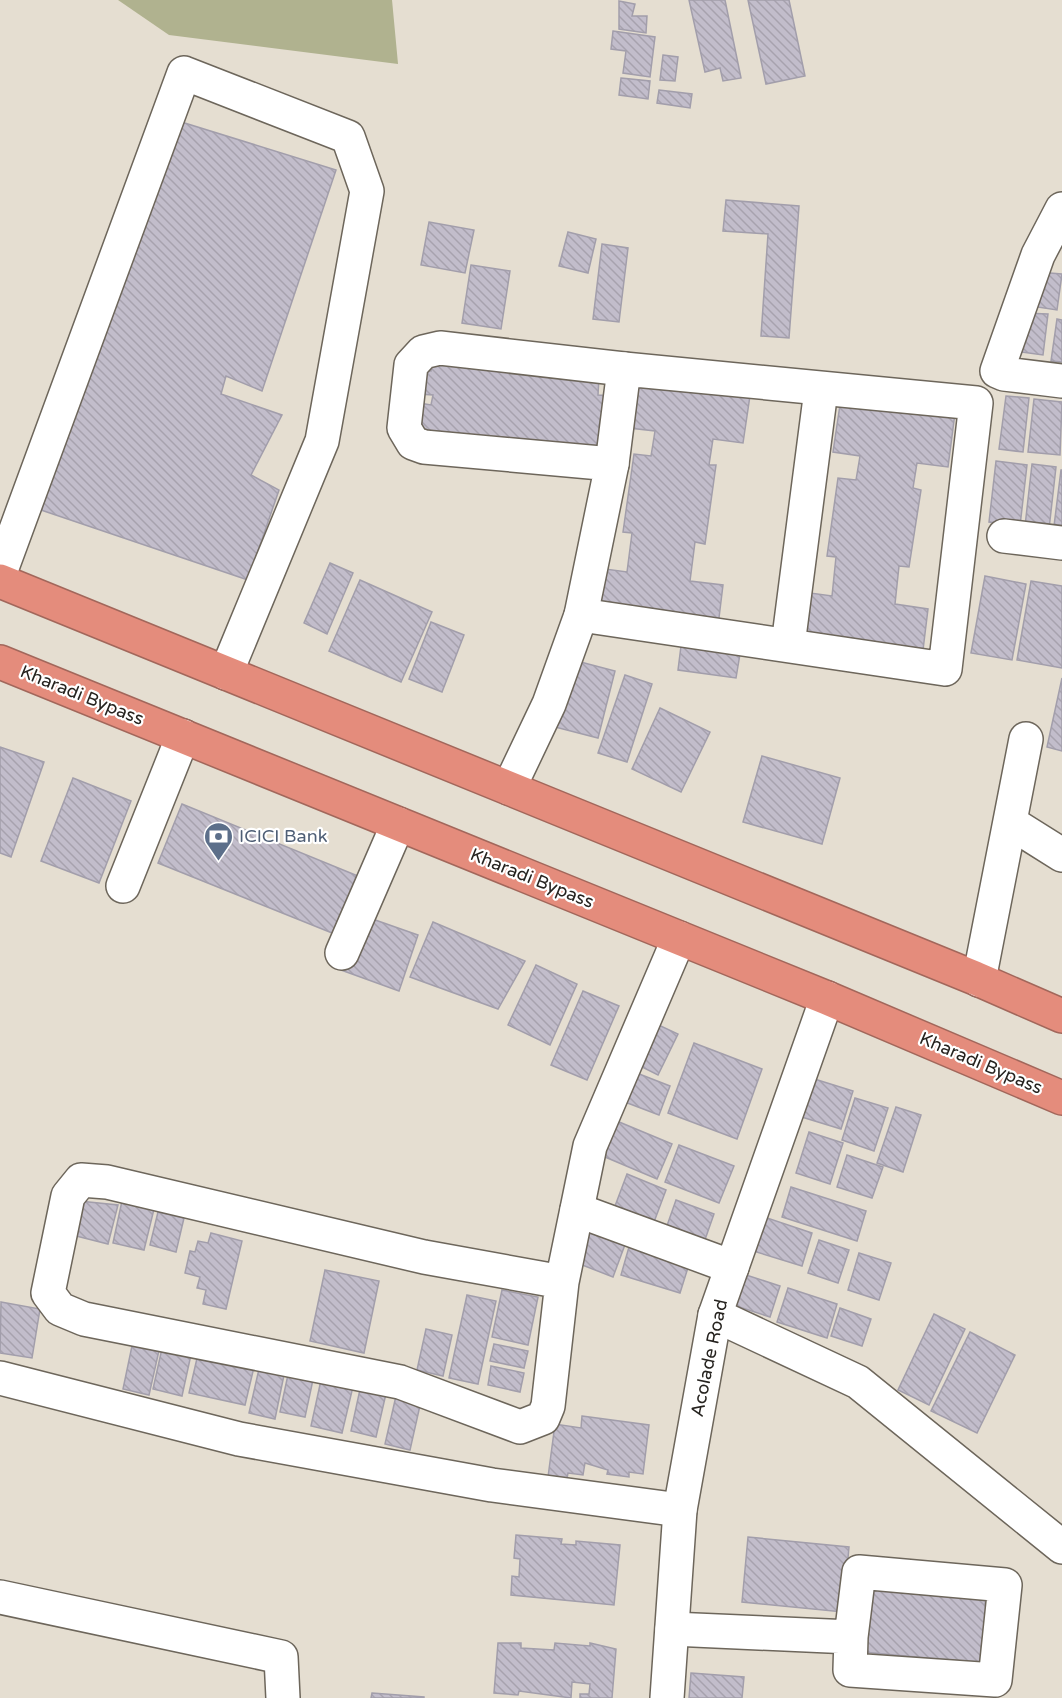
<svg xmlns="http://www.w3.org/2000/svg" width="1062" height="1698" font-family="'Varela Round',sans-serif">
  <defs>
    <pattern id="building-back-hatch" width="6" height="6" patternUnits="userSpaceOnUse" patternTransform="scale(1.5)"><rect width="6" height="6" fill="#c2bdcb"/><path d="M-1 5l2 2M0 0l6 6M5-1l2 2" fill="none" stroke="#a7a2ae"/></pattern>
  </defs>
  <rect width="100%" height="100%" fill="#e5ded1"/>
  <polygon fill="#b0b28f" points="118,0 392,0 398,64 169,35"/>
  <g fill="url(#building-back-hatch)" stroke="#a29eab" stroke-width="1.5">
    <polygon points="689,0 725,0 741,78 723,81 720,68 705,72"/>
    <polygon points="748,0 789,0 805,76 766,84"/>
    <polygon points="619,1 635,4 632,16 647,16 646,33 619,29"/>
    <polygon points="613,31 655,37 650,77 623,73 626,51 611,49"/>
    <polygon points="663,55 678,57 675,81 660,80"/>
    <polygon points="621,78 650,81 648,99 619,95"/>
    <polygon points="659,90 692,94 690,108 657,103"/>
    <polygon points="175,120 336,170 262,391 226,376 221,394 282,415 251,475 279,490 248,580 38,509"/>
    <polygon points="726,200 799,206 789,338 761,336 768,234 723,231"/>
    <polygon points="429,222 474,230 465,273 421,265"/>
    <polygon points="568,232 596,239 588,273 559,266"/>
    <polygon points="602,244 628,248 619,322 593,319"/>
    <polygon points="471,265 510,271 501,329 462,323"/>
    <polygon points="1038,272 1062,274 1057,310 1024,305"/>
    <polygon points="1022,313 1048,314 1043,355 1008,350"/>
    <polygon points="1057,319 1062,320 1062,362 1051,361"/>
    <polygon points="432,358 599,377 598,395 612,396 610,417 601,416 599,426 609,427 606,451 520,445 520,439 501,437 500,442 421,433 419,403 431,405 433,395 419,394 422,371 431,371"/>
    <polygon points="636,374 751,389 743,443 713,439 709,465 716,465 705,544 695,542 690,581 723,585 718,626 592,609 598,568 627,572 632,533 623,532 634,454 651,456 655,431 629,428"/>
    <polygon points="1006,396 1029,398 1023,452 999,449"/>
    <polygon points="841,398 955,413 948,467 917,463 913,488 921,490 909,567 899,566 895,604 928,609 923,650 797,633 803,592 832,596 836,557 827,556 838,478 856,480 860,456 833,452"/>
    <polygon points="1034,399 1062,402 1060,455 1028,452"/>
    <polygon points="996,461 1027,465 1020,526 989,522"/>
    <polygon points="1032,464 1056,467 1049,529 1025,526"/>
    <polygon points="1061,470 1062,470 1062,535 1053,534"/>
    <polygon points="330,563 353,573 327,634 304,623"/>
    <polygon points="985,576 1026,584 1012,660 971,653"/>
    <polygon points="360,580 432,612 401,682 329,651"/>
    <polygon points="1031,581 1062,586 1062,668 1017,660"/>
    <polygon points="431,622 464,635 442,692 409,679"/>
    <polygon points="681,646 740,654 736,678 678,670"/>
    <polygon points="573,660 615,671 598,738 555,727"/>
    <polygon points="625,675 652,684 627,762 598,753"/>
    <polygon points="1062,678 1062,751 1047,747"/>
    <polygon points="660,708 710,732 681,792 632,769"/>
    <polygon points="0,747 44,762 11,857 0,853"/>
    <polygon points="762,756 840,778 822,844 743,822"/>
    <polygon points="73,778 131,801 99,883 41,861"/>
    <polygon points="182,804 370,881 347,939 158,863"/>
    <polygon points="361,915 418,935 399,991 341,970"/>
    <polygon points="433,922 525,961 498,1009 410,977"/>
    <polygon points="536,965 577,984 550,1045 508,1025"/>
    <polygon points="583,991 619,1006 587,1080 551,1065"/>
    <polygon points="650,1021 678,1034 658,1075 630,1061"/>
    <polygon points="694,1043 762,1069 737,1139 668,1113"/>
    <polygon points="629,1070 670,1086 659,1115 617,1099"/>
    <polygon points="808,1077 853,1091 841,1129 795,1115"/>
    <polygon points="855,1098 888,1108 874,1151 842,1140"/>
    <polygon points="896,1107 921,1115 903,1172 877,1163"/>
    <polygon points="612,1119 672,1144 657,1179 598,1154"/>
    <polygon points="809,1132 843,1143 830,1184 796,1173"/>
    <polygon points="679,1145 734,1166 719,1203 665,1182"/>
    <polygon points="847,1155 883,1167 872,1198 837,1187"/>
    <polygon points="627,1174 666,1190 651,1230 612,1214"/>
    <polygon points="791,1187 866,1211 857,1241 782,1217"/>
    <polygon points="676,1200 714,1214 701,1251 663,1237"/>
    <polygon points="79,1201 118,1205 108,1244 72,1235"/>
    <polygon points="122,1201 154,1209 144,1250 113,1243"/>
    <polygon points="158,1212 184,1218 176,1252 150,1245"/>
    <polygon points="761,1216 812,1233 802,1266 750,1250"/>
    <polygon points="579,1225 626,1242 613,1277 572,1261"/>
    <polygon points="211,1233 242,1241 226,1309 203,1304 206,1290 197,1288 200,1277 185,1273 190,1251 195,1252 198,1241 208,1243"/>
    <polygon points="631,1240 691,1258 680,1293 621,1275"/>
    <polygon points="819,1240 849,1250 838,1283 808,1273"/>
    <polygon points="859,1253 891,1263 879,1300 848,1290"/>
    <polygon points="325,1270 379,1281 364,1353 310,1341"/>
    <polygon points="743,1274 780,1286 770,1317 733,1305"/>
    <polygon points="788,1288 837,1304 827,1338 777,1322"/>
    <polygon points="502,1290 538,1297 528,1345 492,1337"/>
    <polygon points="467,1295 496,1301 478,1384 449,1378"/>
    <polygon points="1,1302 40,1309 32,1358 0,1353"/>
    <polygon points="840,1308 871,1319 862,1346 831,1336"/>
    <polygon points="934,1314 965,1329 929,1405 898,1390"/>
    <polygon points="426,1329 452,1335 443,1376 417,1370"/>
    <polygon points="970,1332 1015,1355 977,1433 931,1411"/>
    <polygon points="133,1341 160,1346 149,1395 123,1389"/>
    <polygon points="163,1344 192,1350 182,1396 153,1389"/>
    <polygon points="494,1344 528,1351 524,1368 490,1361"/>
    <polygon points="198,1354 254,1367 245,1405 189,1393"/>
    <polygon points="491,1366 524,1373 520,1392 488,1385"/>
    <polygon points="259,1369 284,1375 275,1419 249,1413"/>
    <polygon points="289,1370 314,1375 305,1417 280,1412"/>
    <polygon points="323,1371 355,1378 342,1433 311,1426"/>
    <polygon points="362,1380 388,1385 376,1437 351,1431"/>
    <polygon points="396,1396 421,1401 410,1450 385,1444"/>
    <polygon points="582,1416 649,1425 643,1474 629,1472 629,1477 607,1474 608,1470 585,1463 583,1475 568,1473 567,1479 548,1477 555,1424 581,1428"/>
    <polygon points="516,1535 562,1539 561,1544 576,1545 576,1541 620,1545 614,1605 511,1595 512,1576 519,1577 520,1559 514,1558"/>
    <polygon points="748,1537 849,1547 843,1612 742,1602"/>
    <polygon points="869,1581 987,1592 985,1604 994,1604 991,1641 982,1640 980,1663 863,1652"/>
    <polygon points="498,1643 521,1643 521,1648 554,1650 555,1643 590,1646 590,1643 616,1649 612,1698 580,1698 580,1694 589,1694 590,1684 572,1682 571,1698 519,1691 518,1695 494,1693"/>
    <polygon points="691,1673 744,1677 742,1698 689,1698"/>
    <polygon points="372,1693 424,1697 424,1698 371,1698"/>
  </g>
  <g fill="none" stroke-linecap="round" stroke-linejoin="round">
    <defs>
      <g id="minor">
        <polyline points="1062,209 1038,255 997,371 1004,374 1062,381"/>
        <polyline points="1004,536 1062,543"/>
        <polyline points="0,573 184,73 348,137 367,191 322,441 226,673"/>
        <polyline points="581,615 945,669 976,403 624,369 612,464"/>
        <polyline points="788,645 821,390"/>
        <polyline points="509,788 549,704 581,615 612,464 424,447 413,443 404,428 411,365 423,352 440,348 624,369"/>
        <polyline points="1011,823 1062,855"/>
        <polyline points="123,886 183,736"/>
        <polyline points="342,953 398,824"/>
        <polyline points="979,980 1026,739"/>
        <polyline points="577,1210 732,1267"/>
        <polyline points="562,1282 424,1257 107,1182 81,1180 68,1196 48,1293 60,1309 84,1319 400,1382 520,1427 543,1418 548,1406 562,1282 590,1146 679,938"/>
        <polyline points="715,1315 858,1382 1062,1547"/>
        <polyline points="0,1378 239,1439 492,1485 680,1510"/>
        <polyline points="0,1597 281,1657 283,1698"/>
        <polyline points="672,1629 851,1637 850,1670 995,1680 1005,1585 859,1572 851,1637"/>
        <polyline points="667,1698 680,1510 715,1315 827,998"/>
      </g>
      <g id="highway">
        <polyline points="0,581 975,978 1062,1016"/>
        <polyline points="0,662 827,998 1062,1098"/>
      </g>
    </defs>
    <use href="#minor" stroke="#6d665b" stroke-width="36"/>
    <use href="#highway" stroke="#a2675b" stroke-width="36"/>
    <use href="#minor" stroke="#fff" stroke-width="33"/>
    <use href="#highway" stroke="#e48c7c" stroke-width="33"/>
  </g>
  <defs>
    <symbol id="bank-pin" viewBox="-11 -11 22 30"><path d="M0 17L-7.5 6A9.5 9.5 0 1 1 7.5 6Z" fill="#5c6f8a" stroke="#fff"/><path d="M-6-4H6V4H-6ZM0-2.3a2.3 2.3 0 1 0 0 4.6a2.3 2.3 0 1 0 0-4.6Z" fill="#fff"/></symbol>
  </defs>
  <g fill-rule="evenodd">
    <use href="#bank-pin" x="202" y="820" width="33" height="45"/>
  </g>
  <g text-anchor="middle" stroke-width="4.5" stroke-linejoin="round" paint-order="stroke">
    <g font-size="18" fill="#26231f" stroke="#fff">
      <text transform="translate(82 695) rotate(22)" y="6">Kharadi Bypass</text>
      <text transform="translate(532 878) rotate(22)" y="6">Kharadi Bypass</text>
      <text transform="translate(981 1063) rotate(23)" y="6">Kharadi Bypass</text>
      <text transform="translate(709 1358) rotate(-78)" y="6">Acolade Road</text>
    </g>
    <g font-size="18" fill="#4e5e75" stroke="#fff" text-anchor="start">
      <text x="239" y="842">ICICI Bank</text>
    </g>
  </g>
</svg>
